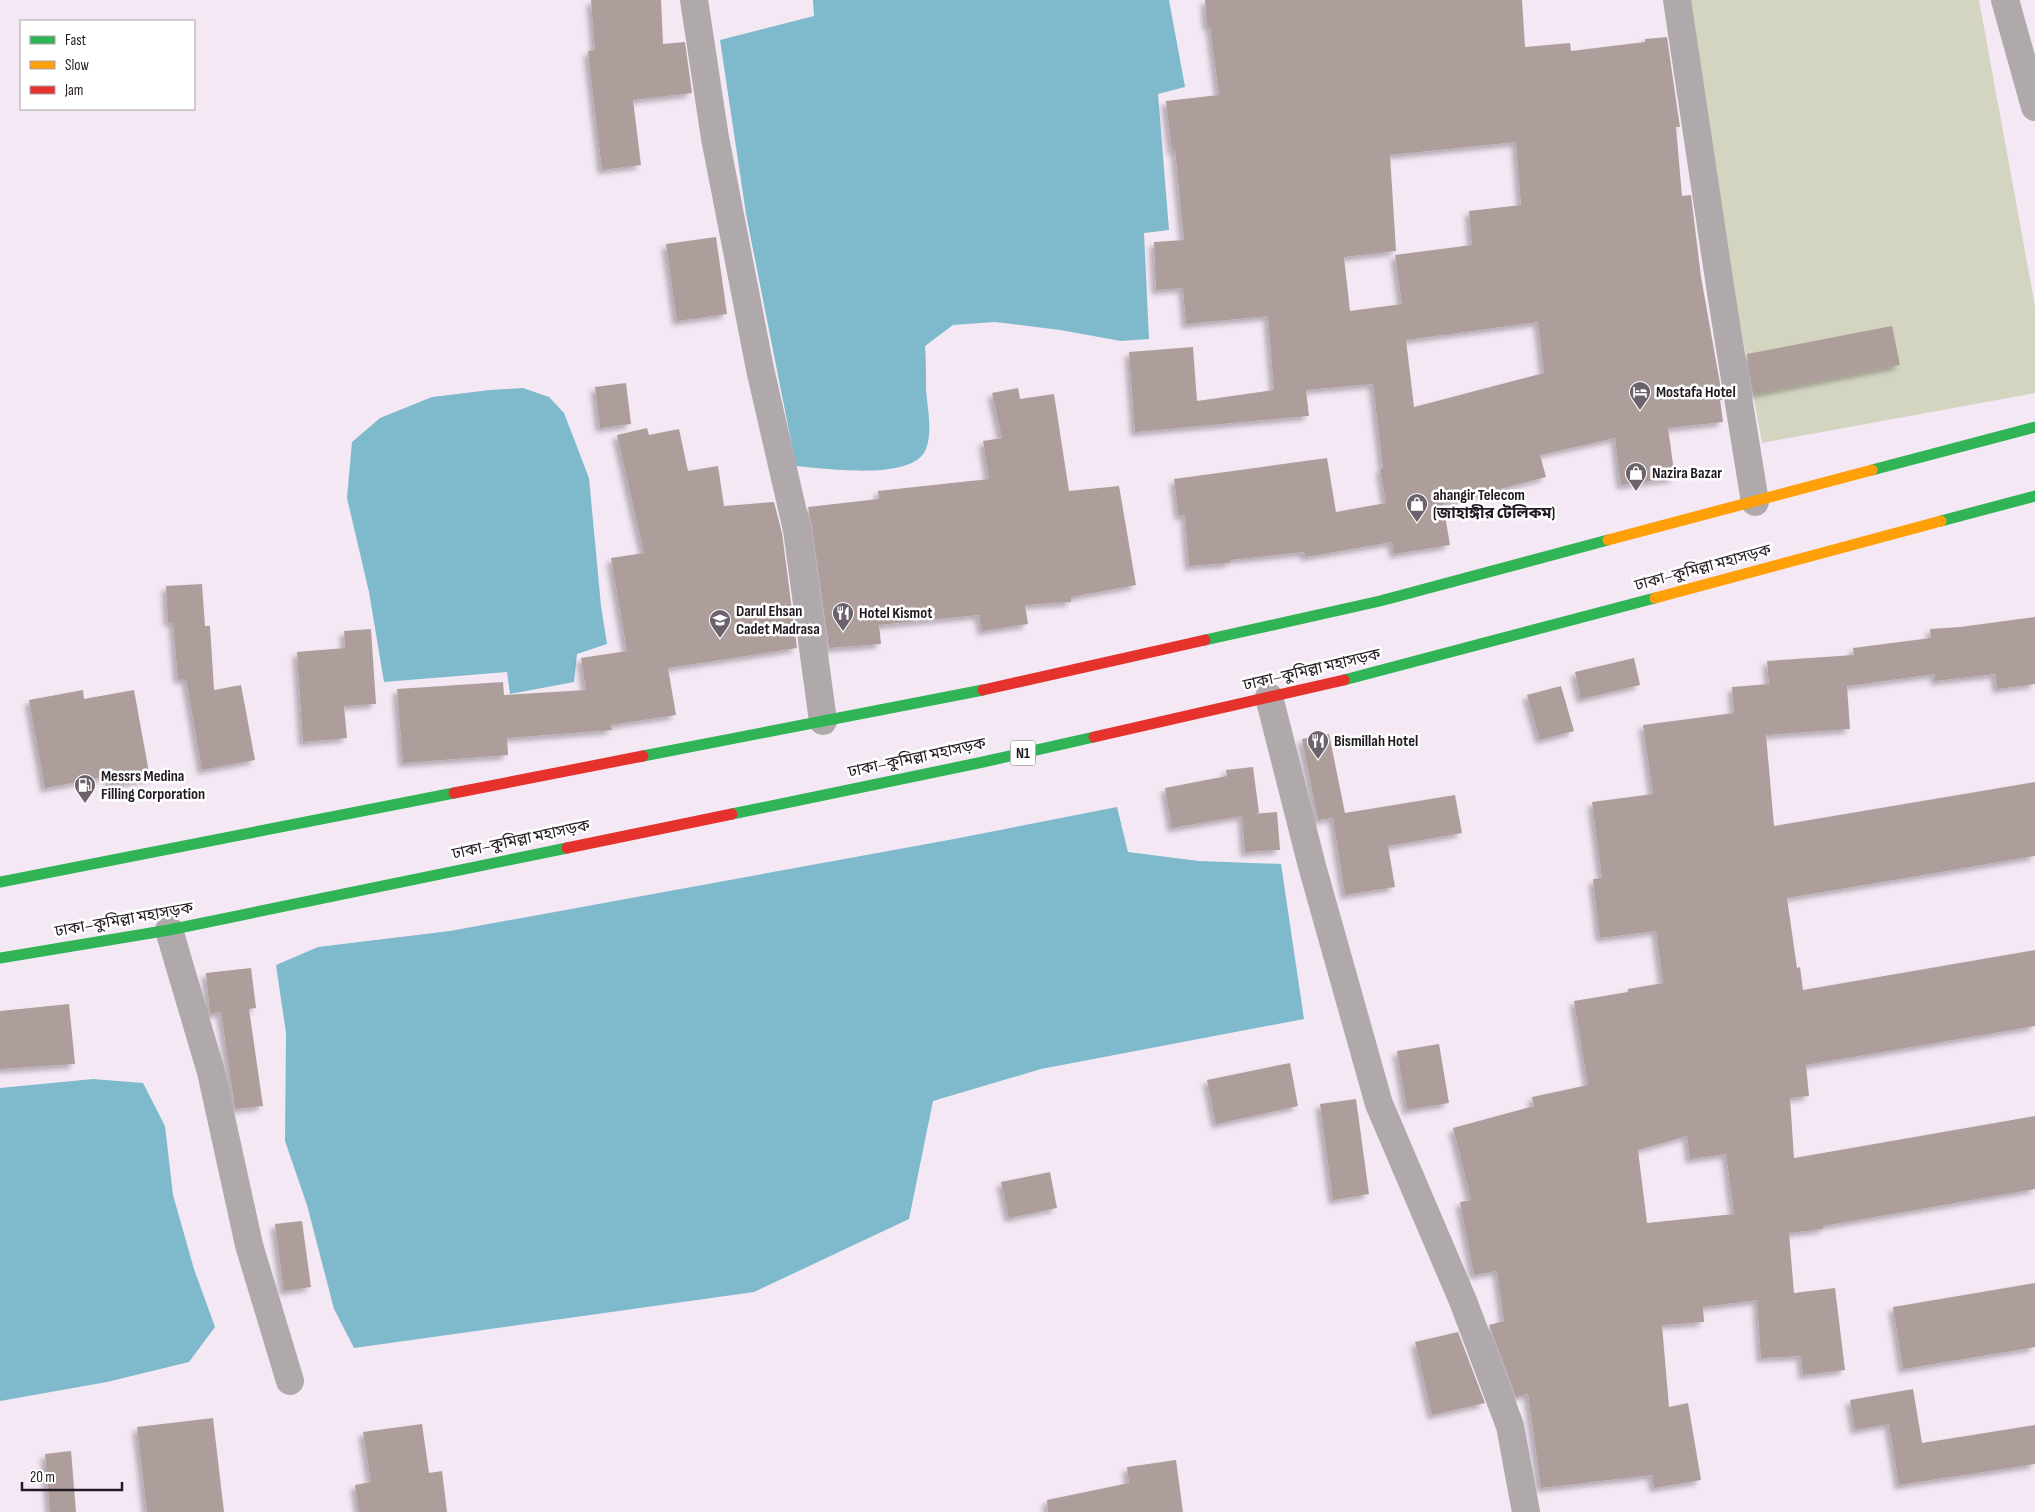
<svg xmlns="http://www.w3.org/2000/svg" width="2035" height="1512" font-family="'Sofia Sans Condensed','Noto Sans Bengali',sans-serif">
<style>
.green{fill:#d4d5c1}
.water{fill:#7ebacc}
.building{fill:#ae9e9b;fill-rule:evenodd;filter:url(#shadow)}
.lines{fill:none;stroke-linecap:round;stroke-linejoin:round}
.street{stroke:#afa9ab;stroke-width:28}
.fast{stroke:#30b455;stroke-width:11}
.slow{stroke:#ff9f0a;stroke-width:11}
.jam{stroke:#e5322d;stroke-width:11}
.labels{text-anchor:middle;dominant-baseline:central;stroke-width:5;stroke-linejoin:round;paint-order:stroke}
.shield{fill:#fff;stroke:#645f64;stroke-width:1}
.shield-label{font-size:15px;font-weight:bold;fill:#221a22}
.poi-label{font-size:16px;font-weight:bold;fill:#221a22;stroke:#fff;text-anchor:start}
.street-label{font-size:16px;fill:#221a22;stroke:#fff}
</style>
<defs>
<filter id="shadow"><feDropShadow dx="-4.5" dy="4.5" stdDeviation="2.5" flood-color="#0004"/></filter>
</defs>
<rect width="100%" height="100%" fill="#f5e8f5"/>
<path class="green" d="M 1681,0 L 1979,0 L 2035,306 L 2035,393 L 1762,443 Z"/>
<g class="water">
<path d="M 813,0 L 1169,0 L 1185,87 L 1158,94 L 1169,230 L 1144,233 L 1149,339 L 1121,341 L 1060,330 L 995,322 L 953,325 L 925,346 C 926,360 926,374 926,388 C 927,407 933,430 926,449 C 913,482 823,468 796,466 L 746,214 L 720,40 L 814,16 Z"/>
<path d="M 523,388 L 549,397 L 564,413 L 589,478 L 601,606 L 607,644 L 577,654 L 574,682 L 510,694 L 507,672 L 384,682 L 369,592 L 347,498 L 352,442 L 380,418 L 432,397 L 490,390 Z"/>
<path d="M 1117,807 L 1128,852 L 1199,861 L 1281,864 L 1304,1019 L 1041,1069 L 933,1101 L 909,1219 L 754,1292 L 354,1348 L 334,1309 L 307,1205 L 285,1141 L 286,1033 L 276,965 L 318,947 L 450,931 L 954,839 Z"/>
<path d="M 93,1079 L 143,1083 L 165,1126 L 173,1195 L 194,1269 L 215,1327 L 189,1362 L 107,1382 L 0,1401 L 0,1088 Z"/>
</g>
<g class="building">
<path d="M 591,0 L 661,0 L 663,44 L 685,42 L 692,93 L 633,100 L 641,165 L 602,170 L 588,51 L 595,50 Z"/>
<path d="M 1205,0 L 1522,0 L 1525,47 L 1570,43 L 1571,51 L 1645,42 L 1645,39 L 1667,37 L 1678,114 L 1680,127 L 1676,127 L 1682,196 L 1691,195 L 1701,277 L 1723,400 L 1720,400 L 1723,422 L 1668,428 L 1675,478 L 1621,485 L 1615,438 L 1540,455 L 1546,477 L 1443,504 L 1450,545 L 1394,554 L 1392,542 L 1305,557 L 1304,552 L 1230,560 L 1230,563 L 1189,566 L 1185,515 L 1179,516 L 1174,479 L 1327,458 L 1336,512 L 1386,503 L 1380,469 L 1383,468 L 1373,384 L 1306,390 L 1309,416 L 1135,432 L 1129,352 L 1193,347 L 1197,401 L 1274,390 L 1268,316 L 1186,324 L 1183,288 L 1156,290 L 1154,242 L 1184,240 L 1175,150 L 1172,150 L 1166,101 L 1219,95 L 1210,26 L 1207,26 ZM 1516,142 L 1521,205 L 1469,211 L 1472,245 L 1395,255 L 1402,304 L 1350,311 L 1344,257 L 1396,251 L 1390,155 ZM 1538,322 L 1544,373 L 1414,407 L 1406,340 Z"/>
<path d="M 716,237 L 727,314 L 677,321 L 666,244 Z"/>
<path d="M 1892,326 L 1900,365 L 1753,394 L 1747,354 Z"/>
<path d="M 626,383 L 631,424 L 600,428 L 595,387 Z"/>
<path d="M 1018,388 L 1020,399 L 1054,394 L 1069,491 L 1119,486 L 1136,585 L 1071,597 L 1071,602 L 1025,605 L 1028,624 L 982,631 L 979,615 L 879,625 L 881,644 L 829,648 L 812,528 L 808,507 L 879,499 L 878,491 L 989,479 L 983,441 L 1002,438 L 992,393 Z"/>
<path d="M 647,428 L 649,435 L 679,429 L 688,471 L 718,466 L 724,506 L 774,502 L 782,533 L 797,648 L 668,668 L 676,715 L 611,725 L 612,730 L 507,738 L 508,755 L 403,763 L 397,689 L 503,682 L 504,695 L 586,690 L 581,658 L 627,651 L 611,558 L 644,553 L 617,435 Z"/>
<path d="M 202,584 L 205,626 L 210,626 L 214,690 L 241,685 L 255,760 L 202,770 L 186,679 L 178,679 L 173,622 L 168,622 L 166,586 Z"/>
<path d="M 2035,617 L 2035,684 L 1997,689 L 1995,674 L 1935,681 L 1935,674 L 1847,686 L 1850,729 L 1766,735 L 1774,826 L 2035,782 L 2035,856 L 1787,898 L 1797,968 L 1800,967 L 1803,990 L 2035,950 L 2035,1026 L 1806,1065 L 1809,1096 L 1790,1098 L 1794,1158 L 2035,1116 L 2035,1189 L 1823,1226 L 1823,1229 L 1789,1233 L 1794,1293 L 1835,1288 L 1845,1370 L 1803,1375 L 1801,1356 L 1761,1358 L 1757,1300 L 1703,1307 L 1704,1322 L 1662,1325 L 1669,1407 L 1688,1403 L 1701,1480 L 1654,1488 L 1652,1475 L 1541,1488 L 1528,1394 L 1516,1397 L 1489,1325 L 1504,1321 L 1497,1271 L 1474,1275 L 1460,1202 L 1471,1200 L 1453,1128 L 1534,1106 L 1532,1097 L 1588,1085 L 1574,1001 L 1628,992 L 1628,989 L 1663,983 L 1656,931 L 1600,938 L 1593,879 L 1602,878 L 1592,802 L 1653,794 L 1643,725 L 1734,713 L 1732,687 L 1769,684 L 1767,661 L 1854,655 L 1853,648 L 1931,638 L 1930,629 L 1960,627 ZM 1687,1136 L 1690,1159 L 1726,1154 L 1734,1214 L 1647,1223 L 1638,1150 Z"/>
<path d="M 371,629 L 376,704 L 344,706 L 347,738 L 303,742 L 297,652 L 345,648 L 344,631 Z"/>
<path d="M 1634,658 L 1640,685 L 1581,699 L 1575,672 Z"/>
<path d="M 1561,686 L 1574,731 L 1540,740 L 1527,695 Z"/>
<path d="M 83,690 L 84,699 L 134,690 L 150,778 L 111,785 L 109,776 L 45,788 L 29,700 Z"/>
<path d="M 1329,734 L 1345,813 L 1455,795 L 1462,833 L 1388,846 L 1395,887 L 1345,895 L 1333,818 L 1318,820 L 1302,739 Z"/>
<path d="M 1253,767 L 1259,813 L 1251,814 L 1277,812 L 1280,850 L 1245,852 L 1242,816 L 1172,828 L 1165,788 L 1227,776 L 1226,770 Z"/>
<path d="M 251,968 L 256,1008 L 249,1009 L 263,1106 L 235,1109 L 221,1012 L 210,1014 L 206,973 Z"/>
<path d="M 69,1004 L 75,1064 L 0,1069 L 0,1011 Z"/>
<path d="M 1439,1044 L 1449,1103 L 1407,1110 L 1397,1051 Z"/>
<path d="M 1290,1063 L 1298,1106 L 1216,1124 L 1207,1080 Z"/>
<path d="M 1356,1099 L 1369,1194 L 1333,1200 L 1320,1104 Z"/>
<path d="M 1050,1172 L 1057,1208 L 1009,1218 L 1001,1182 Z"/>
<path d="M 302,1221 L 311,1287 L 284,1291 L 275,1224 Z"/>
<path d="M 2035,1283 L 2035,1347 L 1903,1369 L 1893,1307 Z"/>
<path d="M 1458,1332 L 1485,1403 L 1432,1415 L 1415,1342 Z"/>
<path d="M 1913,1389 L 1922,1443 L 2035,1425 L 2035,1464 L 1899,1485 L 1889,1424 L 1855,1430 L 1850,1400 Z"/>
<path d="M 213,1418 L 224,1512 L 147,1512 L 137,1427 Z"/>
<path d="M 422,1424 L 429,1473 L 442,1471 L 447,1512 L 359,1512 L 355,1485 L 371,1482 L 363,1432 Z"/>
<path d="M 71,1451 L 76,1512 L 50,1512 L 45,1454 Z"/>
<path d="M 1176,1460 L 1183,1512 L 1048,1512 L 1047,1500 L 1129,1483 L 1127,1467 Z"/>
</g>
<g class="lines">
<g class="street">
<path d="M 694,0 L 715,138 L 760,369 L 797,530 L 823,721"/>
<path d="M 1677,0 L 1722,299 L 1755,502"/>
<path d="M 2005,0 L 2035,107"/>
<path d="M 1269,697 L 1312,866 L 1379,1104 L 1463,1301 L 1510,1426 L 1526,1512"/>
<path d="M 169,930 L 211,1072 L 249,1245 L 290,1381"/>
</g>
<g class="fast">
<path d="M 1872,470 L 2035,427"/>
<path d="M 1941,521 L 2035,496"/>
<path d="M 1205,640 L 1380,601 L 1608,540"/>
<path d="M 1344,680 L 1655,598"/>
<path d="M 643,756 L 983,690"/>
<path d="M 732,814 L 983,762 L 1094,737"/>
<path d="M 0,882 L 454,793"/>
<path d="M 0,958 L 169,930 L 567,848"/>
</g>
<g class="slow">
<path d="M 1608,540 L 1872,470"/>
<path d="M 1655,598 L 1941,521"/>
</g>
<g class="jam">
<path d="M 983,690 L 1205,640"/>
<path d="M 1094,737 L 1344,680"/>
<path d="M 454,793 L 643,756"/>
<path d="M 567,848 L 732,814"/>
</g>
</g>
<defs>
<g id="hotel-pin" transform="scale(1.125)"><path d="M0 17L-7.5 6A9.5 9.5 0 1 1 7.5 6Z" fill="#6c626c" stroke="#fff"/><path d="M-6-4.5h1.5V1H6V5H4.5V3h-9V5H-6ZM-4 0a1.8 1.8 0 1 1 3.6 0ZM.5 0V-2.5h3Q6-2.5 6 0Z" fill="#fff"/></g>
<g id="shop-pin" transform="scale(1.125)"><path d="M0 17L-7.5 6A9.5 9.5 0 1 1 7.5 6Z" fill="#6c626c" stroke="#fff"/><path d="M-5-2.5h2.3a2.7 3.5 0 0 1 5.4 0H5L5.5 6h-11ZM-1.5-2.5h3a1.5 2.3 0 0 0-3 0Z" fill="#fff"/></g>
<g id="restaurant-pin" transform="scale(1.125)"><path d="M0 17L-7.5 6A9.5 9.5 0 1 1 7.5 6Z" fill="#6c626c" stroke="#fff"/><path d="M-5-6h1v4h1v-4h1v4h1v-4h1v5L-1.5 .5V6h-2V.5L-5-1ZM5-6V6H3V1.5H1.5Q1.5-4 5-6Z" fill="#fff"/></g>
<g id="school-pin" transform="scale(1.125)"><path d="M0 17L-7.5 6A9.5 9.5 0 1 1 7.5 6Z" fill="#6c626c" stroke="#fff"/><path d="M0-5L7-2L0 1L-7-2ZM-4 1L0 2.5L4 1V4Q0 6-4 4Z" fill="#fff"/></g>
<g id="fuel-pin" transform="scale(1.125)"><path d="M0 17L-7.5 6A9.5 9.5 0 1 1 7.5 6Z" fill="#6c626c" stroke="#fff"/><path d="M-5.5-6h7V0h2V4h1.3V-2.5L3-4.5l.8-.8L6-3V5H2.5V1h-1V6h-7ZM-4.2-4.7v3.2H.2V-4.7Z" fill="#fff"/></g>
</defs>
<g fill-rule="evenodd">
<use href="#hotel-pin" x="1640" y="392"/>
<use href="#shop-pin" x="1636" y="473"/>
<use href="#shop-pin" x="1417" y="504"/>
<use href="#restaurant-pin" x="843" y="613"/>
<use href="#school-pin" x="720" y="620"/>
<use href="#restaurant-pin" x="1318" y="741"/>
<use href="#fuel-pin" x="85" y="785"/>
</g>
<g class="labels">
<rect class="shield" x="1010.5" y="740.5" width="25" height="25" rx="4"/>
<g class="shield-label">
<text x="1023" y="753">N1</text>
</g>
<g class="poi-label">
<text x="1656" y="392">Mostafa Hotel</text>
<text x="1652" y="473">Nazira Bazar</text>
<text x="1433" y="495">ahangir Telecom<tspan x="1433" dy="18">(জাহাঙ্গীর টেলিকম)</tspan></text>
<text x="736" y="611">Darul Ehsan<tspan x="736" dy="18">Cadet Madrasa</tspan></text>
<text x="859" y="613">Hotel Kismot</text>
<text x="1334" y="741">Bismillah Hotel</text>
<text x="101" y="776">Messrs Medina<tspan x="101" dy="18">Filling Corporation</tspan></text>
</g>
<g class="street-label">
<text transform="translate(1703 568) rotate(-15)">ঢাকা–কুমিল্লা মহাসড়ক</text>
<text transform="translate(1312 670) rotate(-13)">ঢাকা–কুমিল্লা মহাসড়ক</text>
<text transform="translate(917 758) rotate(-12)">ঢাকা–কুমিল্লা মহাসড়ক</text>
<text transform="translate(521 840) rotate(-12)">ঢাকা–কুমিল্লা মহাসড়ক</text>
<text transform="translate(124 920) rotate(-10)">ঢাকা–কুমিল্লা মহাসড়ক</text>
</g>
</g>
<rect x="20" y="20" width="175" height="90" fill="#ffffff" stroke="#a7a3a7"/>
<rect x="30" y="36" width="25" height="8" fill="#30b455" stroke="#a7a3a7"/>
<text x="65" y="45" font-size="15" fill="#221a22">Fast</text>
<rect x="30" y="61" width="25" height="8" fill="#ff9f0a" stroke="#a7a3a7"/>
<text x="65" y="70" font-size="15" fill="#221a22">Slow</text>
<rect x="30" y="86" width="25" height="8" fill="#e5322d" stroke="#a7a3a7"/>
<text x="65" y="95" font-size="15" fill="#221a22">Jam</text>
<path d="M22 1482v8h100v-8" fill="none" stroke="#221a22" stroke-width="2.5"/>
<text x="30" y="1482" font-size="15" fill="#221a22" stroke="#ffffff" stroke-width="4" paint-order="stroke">20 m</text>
</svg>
